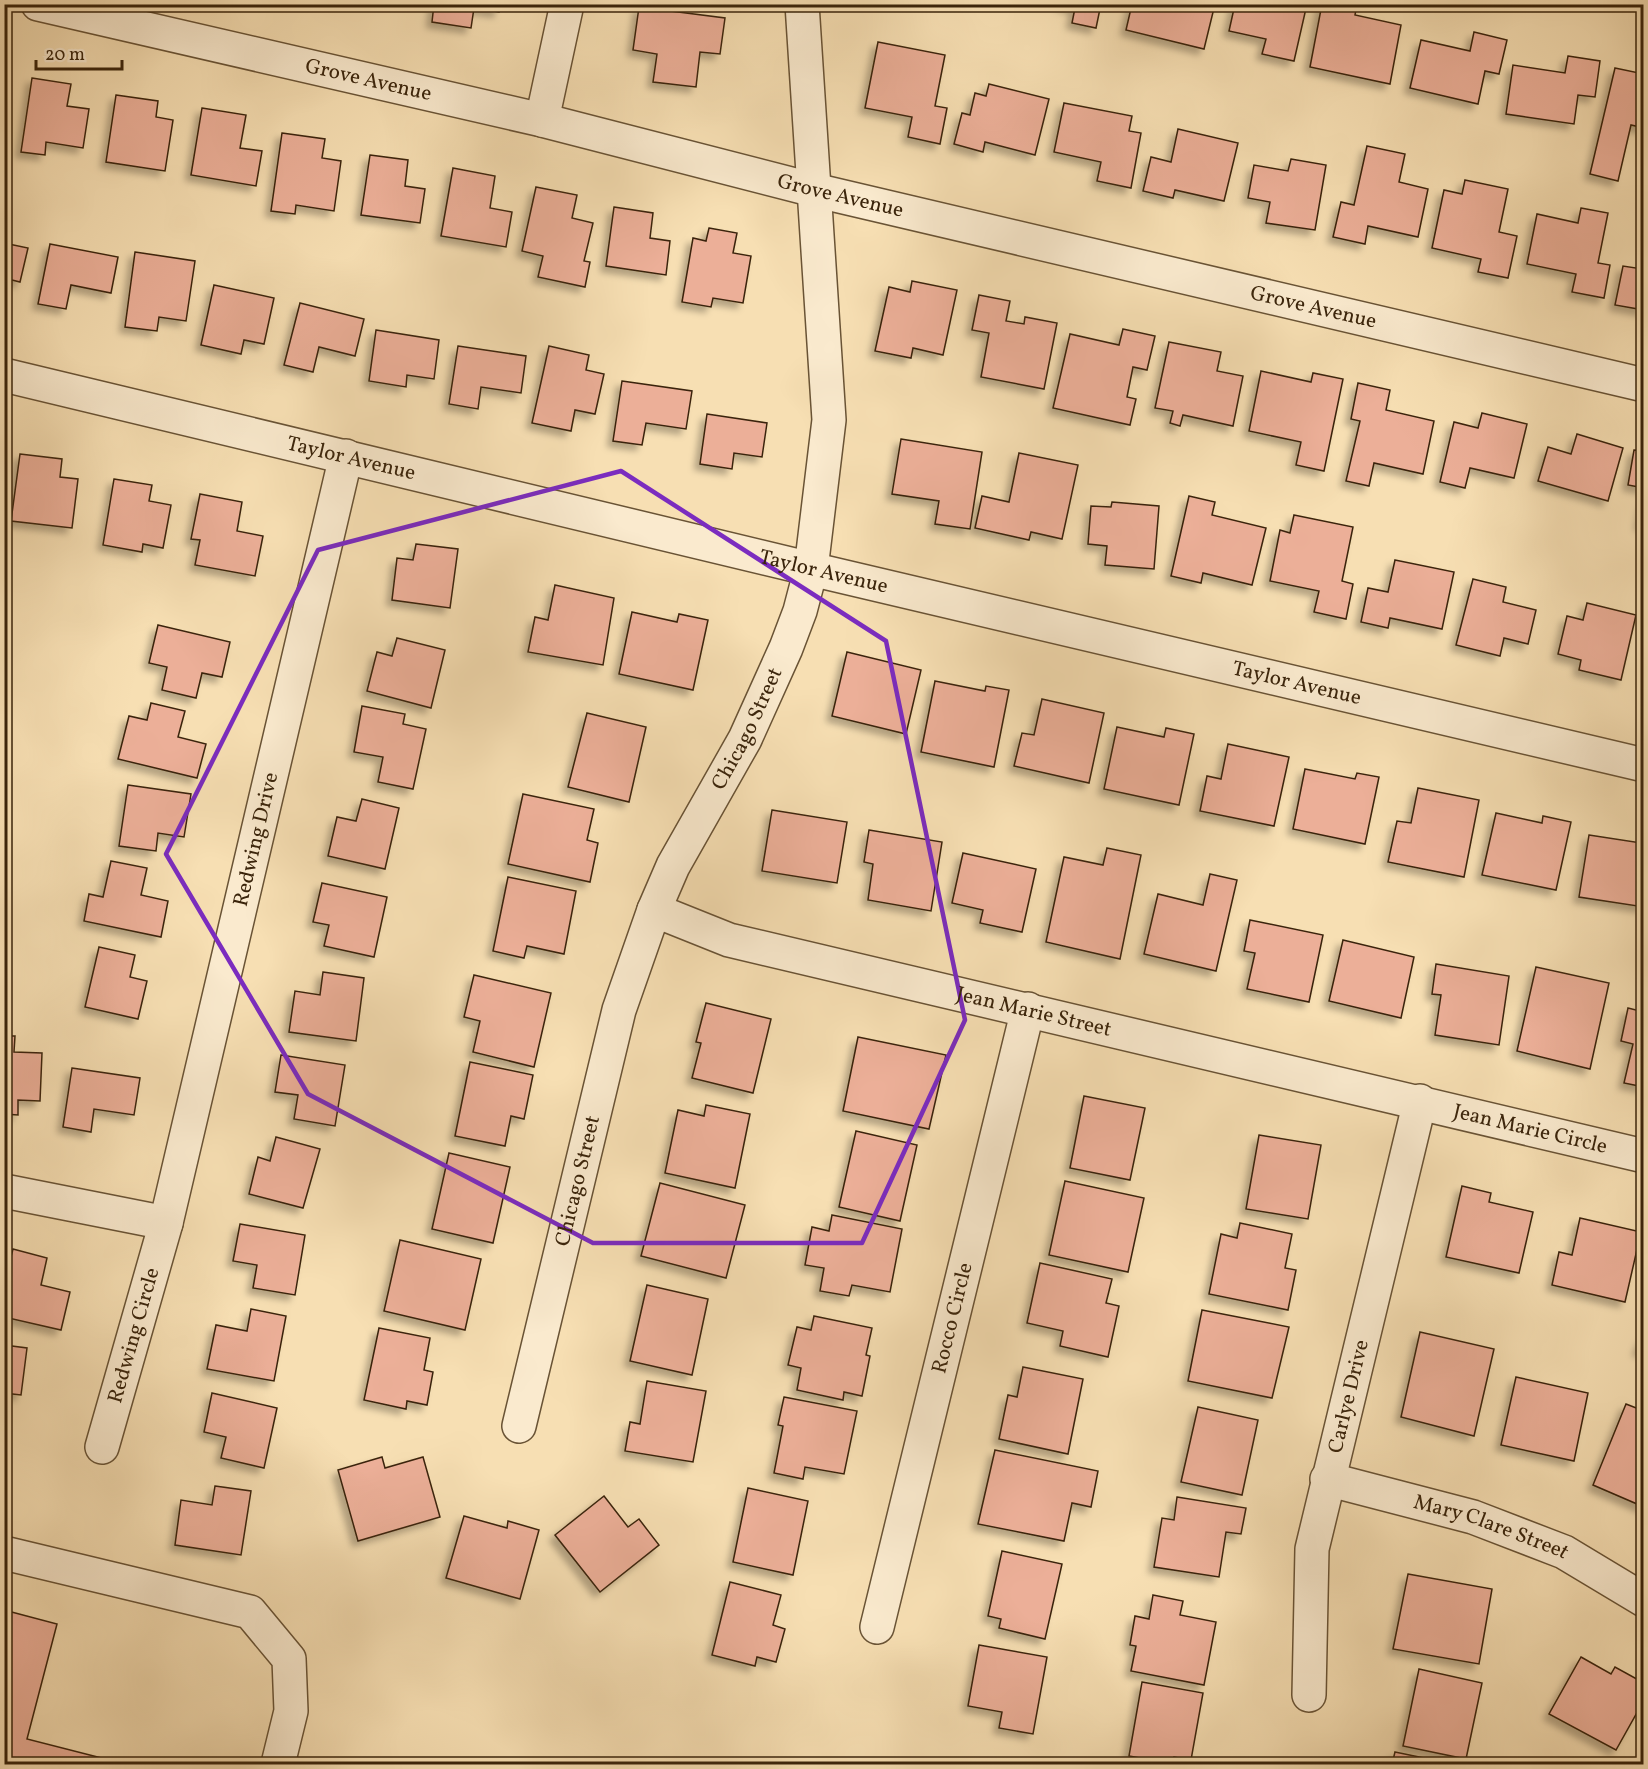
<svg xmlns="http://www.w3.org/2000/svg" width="1648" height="1769" font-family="Vollkorn,serif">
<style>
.building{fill:#ecaf98;stroke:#3a240b;stroke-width:1.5;filter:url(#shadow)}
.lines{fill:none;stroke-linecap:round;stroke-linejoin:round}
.minor-casing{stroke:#695335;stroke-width:36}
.minor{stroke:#faeace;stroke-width:33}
.marked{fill:none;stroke:#7b2cbf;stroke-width:4.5;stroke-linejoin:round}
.labels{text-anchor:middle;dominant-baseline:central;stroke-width:6;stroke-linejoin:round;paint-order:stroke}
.street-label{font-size:21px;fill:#3a240b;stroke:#faeace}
</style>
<defs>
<filter id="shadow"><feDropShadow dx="-5.5" dy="5.5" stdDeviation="3" flood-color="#0004"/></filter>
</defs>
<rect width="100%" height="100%" fill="#f7dfb3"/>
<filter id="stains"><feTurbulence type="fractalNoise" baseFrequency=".00333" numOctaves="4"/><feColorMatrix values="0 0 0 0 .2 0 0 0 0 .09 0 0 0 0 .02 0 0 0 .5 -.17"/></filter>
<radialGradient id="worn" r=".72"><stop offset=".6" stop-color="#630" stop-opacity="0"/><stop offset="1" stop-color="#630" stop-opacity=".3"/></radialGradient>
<g class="building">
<path d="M 434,4 L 500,4 L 499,12 L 474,8 L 471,28 L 432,22 Z"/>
<path d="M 1060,4 L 1101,4 L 1096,28 L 1072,23 L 1075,8 Z"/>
<path d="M 1132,4 L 1215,4 L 1204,49 L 1126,30 Z"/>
<path d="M 1235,4 L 1307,4 L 1294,61 L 1262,54 L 1266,39 L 1229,31 Z"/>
<path d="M 1322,4 L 1357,4 L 1355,15 L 1401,25 L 1390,84 L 1310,67 Z"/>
<path d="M 639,7 L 725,18 L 720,54 L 700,52 L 696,87 L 653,82 L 657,54 L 633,50 Z"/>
<path d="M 1474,32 L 1507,40 L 1499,74 L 1485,71 L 1478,104 L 1410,88 L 1421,40 L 1470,51 Z"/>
<path d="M 878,42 L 945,55 L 935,106 L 947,108 L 940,144 L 908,137 L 912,117 L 865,108 Z"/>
<path d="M 1568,56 L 1600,61 L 1595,97 L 1578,95 L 1574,124 L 1506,114 L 1513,65 L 1565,73 Z"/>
<path d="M 1615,68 L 1644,74 L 1644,128 L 1631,125 L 1618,181 L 1590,174 Z"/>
<path d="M 32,78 L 71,84 L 67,106 L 89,109 L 83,148 L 46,142 L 45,155 L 21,152 Z"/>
<path d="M 989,84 L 1049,99 L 1035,155 L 985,142 L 983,152 L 954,144 L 962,113 L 970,115 L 975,93 L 986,96 Z"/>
<path d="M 4,91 L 10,92 L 4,119 Z"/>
<path d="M 116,95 L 158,101 L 156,117 L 173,120 L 165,171 L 106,162 Z"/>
<path d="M 1064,103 L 1132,116 L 1129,131 L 1141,133 L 1131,188 L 1097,181 L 1101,162 L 1054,152 Z"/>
<path d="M 202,108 L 246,115 L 240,148 L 262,151 L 256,186 L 191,175 Z"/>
<path d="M 1178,129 L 1238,143 L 1224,201 L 1175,190 L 1173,198 L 1143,191 L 1151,157 L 1171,162 Z"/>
<path d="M 282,133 L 325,139 L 322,158 L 341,161 L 334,211 L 296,205 L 295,214 L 271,211 Z"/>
<path d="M 1367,146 L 1405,154 L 1399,182 L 1428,189 L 1418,237 L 1368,226 L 1365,244 L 1333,237 L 1341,202 L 1354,205 Z"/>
<path d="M 370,155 L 408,160 L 405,186 L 425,189 L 420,223 L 361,215 Z"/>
<path d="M 1291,159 L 1326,165 L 1315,230 L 1266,223 L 1270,202 L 1248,198 L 1254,165 L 1288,171 Z"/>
<path d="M 453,168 L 495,176 L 490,208 L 512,212 L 506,247 L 441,236 Z"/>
<path d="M 1465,180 L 1508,189 L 1499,232 L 1517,236 L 1508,278 L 1478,272 L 1481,259 L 1432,248 L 1444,190 L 1462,194 Z"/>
<path d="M 536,187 L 577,195 L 572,218 L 593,223 L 584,261 L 590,262 L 585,287 L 538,277 L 543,256 L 522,251 Z"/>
<path d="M 614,207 L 653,213 L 650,238 L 670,241 L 666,275 L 606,266 Z"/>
<path d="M 1581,208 L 1608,213 L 1598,263 L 1610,265 L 1604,298 L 1572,292 L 1576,274 L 1527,264 L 1537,214 L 1578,223 Z"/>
<path d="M 709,228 L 737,233 L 733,253 L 751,256 L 743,303 L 713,298 L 711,307 L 682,302 L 693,238 L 706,241 Z"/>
<path d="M 4,243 L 28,248 L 20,282 L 4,278 Z"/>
<path d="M 50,244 L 118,257 L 111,293 L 71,285 L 66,309 L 38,304 Z"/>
<path d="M 135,252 L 195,261 L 186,321 L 159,317 L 157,331 L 125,327 Z"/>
<path d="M 1644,261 L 1644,310 L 1615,305 L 1623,266 L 1642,269 Z"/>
<path d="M 912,281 L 957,290 L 943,355 L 913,348 L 911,358 L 875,351 L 889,287 L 910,292 Z"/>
<path d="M 214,285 L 274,298 L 264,344 L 244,340 L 241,354 L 201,345 Z"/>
<path d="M 979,295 L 1010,301 L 1006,321 L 1024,324 L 1025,317 L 1057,323 L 1044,389 L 981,377 L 989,333 L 972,330 Z"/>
<path d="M 300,303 L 364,319 L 355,356 L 319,347 L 313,372 L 284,365 Z"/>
<path d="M 1123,329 L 1155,336 L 1147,370 L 1133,367 L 1127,397 L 1136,399 L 1130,425 L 1053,408 L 1070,334 L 1119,345 Z"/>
<path d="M 376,330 L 439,340 L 434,379 L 407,375 L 406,387 L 369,381 Z"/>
<path d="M 1169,342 L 1221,352 L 1217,371 L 1243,376 L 1233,426 L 1183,415 L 1180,426 L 1170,423 L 1173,411 L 1155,408 Z"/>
<path d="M 458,346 L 526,356 L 521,393 L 481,387 L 478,409 L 449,404 Z"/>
<path d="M 549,346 L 589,355 L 586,370 L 604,374 L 595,414 L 575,410 L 571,431 L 532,423 Z"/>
<path d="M 1261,371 L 1311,382 L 1313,373 L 1343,379 L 1324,471 L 1296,465 L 1301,442 L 1249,431 Z"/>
<path d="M 622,381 L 692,391 L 686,429 L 646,423 L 642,445 L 613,441 Z"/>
<path d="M 1358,383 L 1390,390 L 1386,410 L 1434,421 L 1423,474 L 1374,463 L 1369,486 L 1346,481 L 1360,421 L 1351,419 Z"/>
<path d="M 1482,413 L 1527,424 L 1514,478 L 1470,468 L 1465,488 L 1440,482 L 1454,422 L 1478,428 Z"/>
<path d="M 707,414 L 767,423 L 762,457 L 734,453 L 732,469 L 700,464 Z"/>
<path d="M 1577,434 L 1623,448 L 1608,501 L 1538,481 L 1548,447 L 1571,454 Z"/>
<path d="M 901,439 L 982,452 L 970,529 L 935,524 L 939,501 L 892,494 Z"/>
<path d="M 1634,450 L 1644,451 L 1644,488 L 1628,485 Z"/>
<path d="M 1019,453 L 1078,465 L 1062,539 L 1031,532 L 1029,540 L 975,528 L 982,496 L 1009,502 Z"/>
<path d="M 20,454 L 62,459 L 60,477 L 78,479 L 72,528 L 11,521 Z"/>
<path d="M 114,479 L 152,485 L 149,501 L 171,505 L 163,548 L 143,544 L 142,552 L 103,545 Z"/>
<path d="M 200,494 L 242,502 L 237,531 L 263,536 L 255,576 L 195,565 L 200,540 L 191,539 Z"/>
<path d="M 1189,496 L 1215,502 L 1212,515 L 1266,528 L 1252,585 L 1203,573 L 1201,583 L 1171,576 Z"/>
<path d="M 1644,501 L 1644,525 L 1640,525 Z"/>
<path d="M 1112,502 L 1159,506 L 1154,569 L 1105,565 L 1107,546 L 1088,544 L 1091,506 L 1111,507 Z"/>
<path d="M 1294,515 L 1353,527 L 1342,581 L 1353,584 L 1346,619 L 1314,612 L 1319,591 L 1270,581 L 1280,530 L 1290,533 Z"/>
<path d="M 416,544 L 458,549 L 450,608 L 392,600 L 397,558 L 413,560 Z"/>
<path d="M 1395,560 L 1454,572 L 1442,629 L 1390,618 L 1388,628 L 1361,622 L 1368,588 L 1388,592 Z"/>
<path d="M 1473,579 L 1506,587 L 1503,602 L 1536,610 L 1528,644 L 1504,638 L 1500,656 L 1456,645 Z"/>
<path d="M 555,585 L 614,598 L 603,665 L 528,652 L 535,617 L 548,620 Z"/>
<path d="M 1587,603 L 1636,615 L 1621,680 L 1579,670 L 1581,660 L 1558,654 L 1567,616 L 1583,620 Z"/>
<path d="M 632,612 L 677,622 L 679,614 L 708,620 L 693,690 L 619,674 Z"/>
<path d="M 158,625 L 230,642 L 222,677 L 202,673 L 196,698 L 162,690 L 167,667 L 149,663 Z"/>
<path d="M 397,638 L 445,650 L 431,708 L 367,691 L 377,652 L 392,656 Z"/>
<path d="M 847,652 L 921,670 L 906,734 L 832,716 Z"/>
<path d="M 935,681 L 985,691 L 986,686 L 1009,690 L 994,767 L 921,752 Z"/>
<path d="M 1042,699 L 1104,713 L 1089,783 L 1014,766 L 1022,733 L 1034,735 Z"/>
<path d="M 151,703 L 185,711 L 178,737 L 206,744 L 197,778 L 118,759 L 129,716 L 147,720 Z"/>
<path d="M 362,706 L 405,714 L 403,724 L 426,729 L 413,789 L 378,782 L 383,757 L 354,752 Z"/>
<path d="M 587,713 L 646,727 L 629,802 L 568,787 Z"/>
<path d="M 1117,727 L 1164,737 L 1166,728 L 1194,734 L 1179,805 L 1104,789 Z"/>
<path d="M 1228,744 L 1289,757 L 1274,826 L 1200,811 L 1207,776 L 1221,779 Z"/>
<path d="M 1305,769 L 1355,779 L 1357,773 L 1379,777 L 1365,844 L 1293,829 Z"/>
<path d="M 128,785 L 191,794 L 184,837 L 158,833 L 156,851 L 119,846 Z"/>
<path d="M 1418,788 L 1479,800 L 1464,877 L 1388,862 L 1397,821 L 1411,823 Z"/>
<path d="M 523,794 L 594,809 L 587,840 L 598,843 L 590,882 L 508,864 Z"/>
<path d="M 362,799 L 399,808 L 385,869 L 328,856 L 337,817 L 356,821 Z"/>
<path d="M 772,810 L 847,822 L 837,883 L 762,871 Z"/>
<path d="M 1496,813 L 1542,823 L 1543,816 L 1571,822 L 1556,890 L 1482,875 Z"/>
<path d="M 869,830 L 942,842 L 931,911 L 868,900 L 873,864 L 864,862 Z"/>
<path d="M 1589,835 L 1641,843 L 1644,839 L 1644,907 L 1579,897 Z"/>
<path d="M 1107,848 L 1141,855 L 1120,959 L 1046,942 L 1064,857 L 1103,865 Z"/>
<path d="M 963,853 L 1036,869 L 1022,932 L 980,923 L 983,910 L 952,903 Z"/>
<path d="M 111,861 L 147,868 L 141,895 L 168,901 L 161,937 L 84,921 L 89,894 L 103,897 Z"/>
<path d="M 1210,874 L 1237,880 L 1216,971 L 1144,954 L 1158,894 L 1203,905 Z"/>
<path d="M 508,877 L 576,891 L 564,954 L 527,946 L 524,958 L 493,951 Z"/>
<path d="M 322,883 L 387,897 L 374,957 L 324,946 L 329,925 L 313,922 Z"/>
<path d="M 1250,920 L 1323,935 L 1309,1002 L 1247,989 L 1255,953 L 1244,951 Z"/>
<path d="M 1343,940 L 1414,957 L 1401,1018 L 1329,1001 Z"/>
<path d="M 99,947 L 135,955 L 130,977 L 147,981 L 138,1019 L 85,1007 Z"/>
<path d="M 1436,964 L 1509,976 L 1499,1045 L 1435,1035 L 1441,995 L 1432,994 Z"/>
<path d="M 1536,967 L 1609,983 L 1590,1069 L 1517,1051 Z"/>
<path d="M 323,972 L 364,978 L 356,1041 L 289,1032 L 295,991 L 320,995 Z"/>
<path d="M 474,975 L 551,993 L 534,1067 L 473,1052 L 480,1021 L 464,1017 Z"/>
<path d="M 706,1003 L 771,1019 L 753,1093 L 692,1078 L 701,1043 L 696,1042 Z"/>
<path d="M 1628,1008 L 1644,1012 L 1644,1087 L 1624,1083 L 1633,1044 L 1621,1041 Z"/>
<path d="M 4,1036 L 15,1036 L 14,1052 L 42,1053 L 40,1101 L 18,1100 L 18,1115 L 4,1114 Z"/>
<path d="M 858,1037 L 946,1055 L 929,1129 L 843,1111 Z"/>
<path d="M 281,1055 L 345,1065 L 335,1126 L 294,1119 L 298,1095 L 275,1092 Z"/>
<path d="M 470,1062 L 533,1075 L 524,1119 L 511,1116 L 505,1146 L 455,1136 Z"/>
<path d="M 72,1068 L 140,1078 L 134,1115 L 94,1109 L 91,1132 L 63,1127 Z"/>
<path d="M 1084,1096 L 1145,1108 L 1130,1180 L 1070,1168 Z"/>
<path d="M 706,1105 L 750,1114 L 735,1188 L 665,1173 L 678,1110 L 704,1116 Z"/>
<path d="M 856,1131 L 917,1145 L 900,1221 L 839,1207 Z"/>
<path d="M 1259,1135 L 1321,1145 L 1308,1219 L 1246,1209 Z"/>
<path d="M 276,1137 L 320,1149 L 303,1208 L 249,1194 L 258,1157 L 270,1161 Z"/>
<path d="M 449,1153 L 510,1167 L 493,1243 L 432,1229 Z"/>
<path d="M 1065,1181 L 1144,1198 L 1128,1272 L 1049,1255 Z"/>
<path d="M 660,1183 L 745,1205 L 726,1278 L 641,1256 Z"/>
<path d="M 1462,1186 L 1491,1193 L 1489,1202 L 1533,1212 L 1519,1273 L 1446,1257 Z"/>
<path d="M 832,1215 L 902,1229 L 890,1292 L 852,1285 L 849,1296 L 820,1291 L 824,1268 L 805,1265 L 812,1227 L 829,1231 Z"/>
<path d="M 1580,1218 L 1641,1232 L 1625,1302 L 1552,1285 L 1559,1252 L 1572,1255 Z"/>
<path d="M 1240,1223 L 1292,1234 L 1285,1268 L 1296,1270 L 1288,1310 L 1209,1294 L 1221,1234 L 1237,1238 Z"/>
<path d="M 240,1224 L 305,1235 L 295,1295 L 253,1288 L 257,1265 L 233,1261 Z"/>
<path d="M 400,1240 L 481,1259 L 465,1330 L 384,1311 Z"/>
<path d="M 13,1249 L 47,1258 L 41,1285 L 70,1292 L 61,1330 L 4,1317 L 4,1284 Z"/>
<path d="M 1040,1263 L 1112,1279 L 1106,1303 L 1119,1306 L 1108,1357 L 1060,1346 L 1063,1331 L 1027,1323 Z"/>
<path d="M 647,1285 L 708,1299 L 692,1375 L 630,1361 Z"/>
<path d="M 251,1309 L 286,1316 L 274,1381 L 207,1369 L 216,1325 L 247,1331 Z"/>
<path d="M 1202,1310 L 1289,1327 L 1272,1398 L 1188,1381 Z"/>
<path d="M 814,1316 L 872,1328 L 866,1355 L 870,1356 L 862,1396 L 844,1392 L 843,1400 L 797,1390 L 801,1368 L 788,1365 L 797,1327 L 811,1330 Z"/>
<path d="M 379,1328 L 430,1338 L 424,1370 L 433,1372 L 427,1405 L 407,1401 L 406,1409 L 364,1400 Z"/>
<path d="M 1420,1332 L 1494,1349 L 1474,1436 L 1401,1417 Z"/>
<path d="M 1644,1336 L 1644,1352 L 1638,1350 Z"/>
<path d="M 4,1345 L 27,1348 L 21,1395 L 4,1393 Z"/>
<path d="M 1023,1367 L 1083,1379 L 1068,1454 L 999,1439 L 1008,1395 L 1017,1397 Z"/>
<path d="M 1516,1377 L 1588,1393 L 1574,1461 L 1501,1445 Z"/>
<path d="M 647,1381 L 706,1391 L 693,1462 L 625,1451 L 630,1422 L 640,1424 Z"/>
<path d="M 212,1393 L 277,1408 L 264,1468 L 221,1458 L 226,1437 L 204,1432 Z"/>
<path d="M 784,1397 L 857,1411 L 844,1474 L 805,1467 L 803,1479 L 774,1473 L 783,1426 L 778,1425 Z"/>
<path d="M 1626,1404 L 1644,1411 L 1644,1507 L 1593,1485 Z"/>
<path d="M 1198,1407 L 1258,1420 L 1242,1495 L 1181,1482 Z"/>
<path d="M 995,1450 L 1098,1471 L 1091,1507 L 1072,1503 L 1064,1541 L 978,1524 Z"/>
<path d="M 382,1457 L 385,1468 L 423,1457 L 440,1517 L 358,1541 L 338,1470 Z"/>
<path d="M 215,1486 L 251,1491 L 241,1555 L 175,1545 L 181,1500 L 212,1505 Z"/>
<path d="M 748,1488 L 808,1501 L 793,1575 L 733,1562 Z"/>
<path d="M 604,1496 L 628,1527 L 639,1519 L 659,1545 L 600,1592 L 555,1535 Z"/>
<path d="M 1177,1497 L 1246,1508 L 1241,1534 L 1226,1532 L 1219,1577 L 1154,1567 L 1162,1518 L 1174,1520 Z"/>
<path d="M 464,1516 L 507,1528 L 508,1521 L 539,1530 L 520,1599 L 446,1578 Z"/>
<path d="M 1002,1551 L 1062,1564 L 1045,1639 L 999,1628 L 1001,1619 L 988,1616 Z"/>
<path d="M 1408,1574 L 1492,1589 L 1479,1664 L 1393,1649 Z"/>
<path d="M 730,1582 L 781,1595 L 773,1625 L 785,1629 L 776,1662 L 757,1657 L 755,1666 L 712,1655 Z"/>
<path d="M 1153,1595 L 1183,1601 L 1180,1615 L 1216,1622 L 1204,1685 L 1131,1671 L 1136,1646 L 1130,1645 L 1135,1616 L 1149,1619 Z"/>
<path d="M 4,1610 L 57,1624 L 27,1739 L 125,1764 L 4,1764 Z"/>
<path d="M 979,1645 L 1047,1657 L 1033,1734 L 999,1728 L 1002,1712 L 968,1706 Z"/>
<path d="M 1581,1657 L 1611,1674 L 1615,1667 L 1644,1683 L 1644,1700 L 1616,1750 L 1549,1714 Z"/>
<path d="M 1419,1669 L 1482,1683 L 1466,1759 L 1403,1746 Z"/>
<path d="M 1142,1682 L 1203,1693 L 1191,1760 L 1174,1757 L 1173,1764 L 1129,1756 Z"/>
<path d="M 1395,1752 L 1453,1764 L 1392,1764 Z"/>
</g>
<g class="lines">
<g class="minor-casing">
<g id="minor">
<path id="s1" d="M 38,4 L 542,120 L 814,190 L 1644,385"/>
<path d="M 542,120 L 567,4"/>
<path id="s2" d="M 4,375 L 811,569 L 1644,765"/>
<path id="s3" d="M 654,910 L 729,940 L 1644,1156"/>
<path d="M 4,1191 L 166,1223"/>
<path id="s4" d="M 519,1426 L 619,1010 L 654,910 L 673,866 L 745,739 L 786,648 L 800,611 L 811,569 L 829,420 L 802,4"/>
<path id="s5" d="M 102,1447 L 166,1223 L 346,456"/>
<path id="s6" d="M 1327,1479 L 1473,1517 L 1564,1552 L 1644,1600"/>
<path d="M 4,1553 L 250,1612 L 289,1659 L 291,1711 L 278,1764"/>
<path id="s7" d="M 877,1627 L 1028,1009"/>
<path id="s8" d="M 1309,1695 L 1312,1549 L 1420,1101"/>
</g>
</g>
<use href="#minor" class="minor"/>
</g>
<path class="marked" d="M 621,471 L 886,641 L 965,1020 L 862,1243 L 593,1243 L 308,1094 L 166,854 L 318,550 Z"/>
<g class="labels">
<g class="street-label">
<text stroke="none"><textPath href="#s1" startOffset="339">Grove Avenue</textPath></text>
<text stroke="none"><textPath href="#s1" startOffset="825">Grove Avenue</textPath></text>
<text stroke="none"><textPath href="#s1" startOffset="1311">Grove Avenue</textPath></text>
<text stroke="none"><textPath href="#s2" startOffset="357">Taylor Avenue</textPath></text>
<text stroke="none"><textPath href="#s2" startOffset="843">Taylor Avenue</textPath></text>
<text stroke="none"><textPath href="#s2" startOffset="1329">Taylor Avenue</textPath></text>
<text stroke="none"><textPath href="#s4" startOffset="738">Chicago Street</textPath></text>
<text stroke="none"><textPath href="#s5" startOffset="627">Redwing Drive</textPath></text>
<text stroke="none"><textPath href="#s3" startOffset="394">Jean Marie Street</textPath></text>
<text stroke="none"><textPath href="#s3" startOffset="904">Jean Marie Circle</textPath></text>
<text stroke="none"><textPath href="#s4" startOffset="252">Chicago Street</textPath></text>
<text stroke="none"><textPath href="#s7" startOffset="318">Rocco Circle</textPath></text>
<text stroke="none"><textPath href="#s5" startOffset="116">Redwing Circle</textPath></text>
<text stroke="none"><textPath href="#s8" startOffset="303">Carlye Drive</textPath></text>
<text stroke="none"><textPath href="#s6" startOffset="171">Mary Clare Street</textPath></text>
</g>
</g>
<rect width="1648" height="1769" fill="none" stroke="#f7dfb3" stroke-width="24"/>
<rect x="6" y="6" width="1636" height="1757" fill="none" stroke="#3a240b" stroke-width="3"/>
<rect x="12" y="12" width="1624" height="1745" fill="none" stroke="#3a240b" stroke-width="1.5"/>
<path d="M36 60v9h86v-9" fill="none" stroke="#3a240b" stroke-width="3"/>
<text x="45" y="60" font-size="18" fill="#3a240b" stroke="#faeace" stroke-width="4.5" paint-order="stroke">20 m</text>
<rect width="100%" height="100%" filter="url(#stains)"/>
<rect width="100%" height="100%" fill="url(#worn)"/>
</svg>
